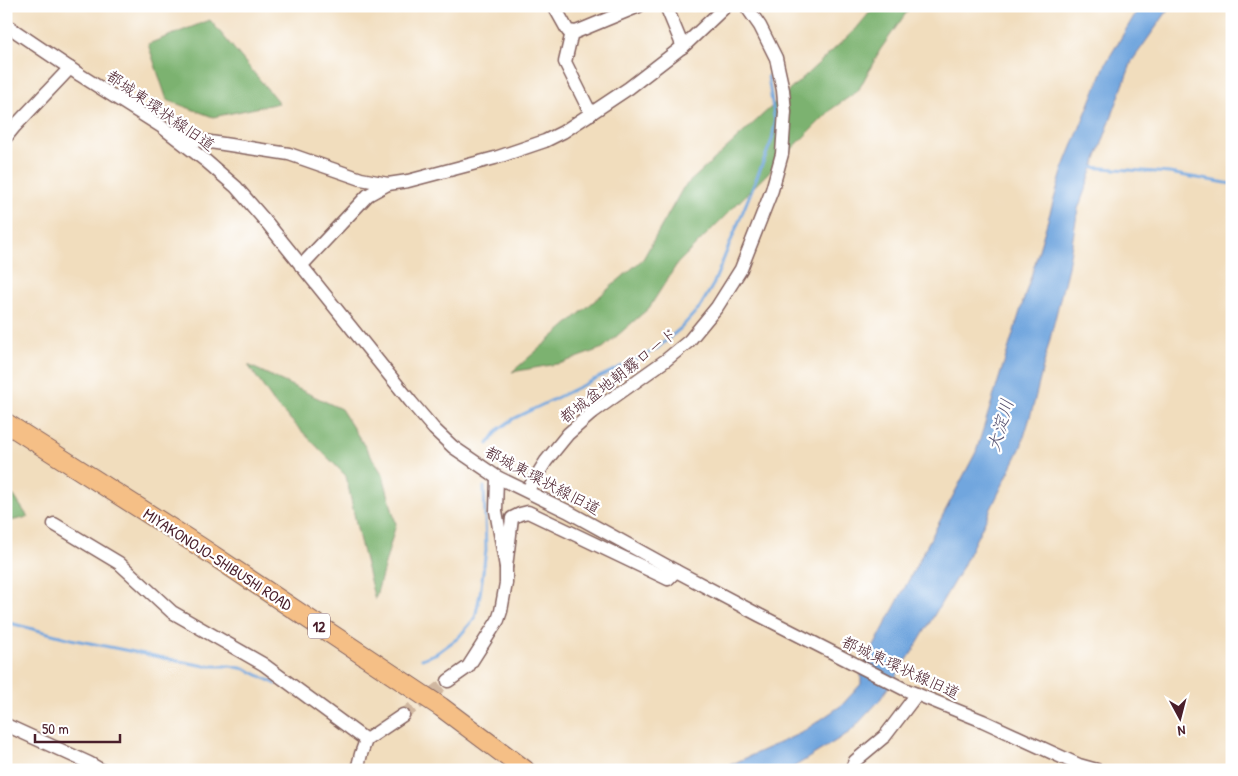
<svg xmlns="http://www.w3.org/2000/svg" width="1238" height="776" font-family="'Patrick Hand','Klee One',sans-serif">
<style>
.forest{fill:#7bb270;stroke:#62684e}
.water{fill:#71a6de;stroke:#5e6284}
.lines{fill:none;stroke-linecap:round;stroke-linejoin:round}
.stream{stroke:#71a6de;stroke-width:3}
.minor-tunnel{stroke:#d0b7a0;stroke-width:12;stroke-dasharray:12 6;stroke-linecap:butt}
.minor-casing{stroke:#84625e;stroke-width:15}
.highway-casing{stroke:#84625e;stroke-width:21}
.minor{stroke:#fff;stroke-width:12}
.highway{stroke:#f5bf86;stroke-width:19}
.labels{text-anchor:middle;dominant-baseline:central;stroke-width:4.5;stroke-linejoin:round;paint-order:stroke}
.shield{fill:#fff;stroke:#80626b;stroke-width:1}
.shield-label{font-size:15px;font-weight:bold;fill:#4a1f2b}
.street-label{font-size:16px;fill:#4a1f2b;stroke:#fff}
.water-label{font-size:18px;font-style:italic;fill:#5a5573;stroke:#fff}
</style>
<rect width="100%" height="100%" fill="#fff"/>
<filter id="ink" filterUnits="userSpaceOnUse"><feTurbulence type="fractalNoise" baseFrequency=".02" numOctaves="2"/><feDisplacementMap in="SourceGraphic" scale="10" xChannelSelector="R" yChannelSelector="G"/><feConvolveMatrix kernelMatrix="1 2 1 2 8 2 1 2 1" color-interpolation-filters="sRGB"/></filter>
<filter id="wash" filterUnits="userSpaceOnUse"><feTurbulence type="fractalNoise" baseFrequency=".0096" numOctaves="4" result="noise"/><feDisplacementMap in="SourceGraphic" scale="20" xChannelSelector="R" yChannelSelector="G"/><feGaussianBlur stdDeviation="1.12" result="paint"/><feColorMatrix in="noise" values="0 0 0 0 0 0 0 0 0 0 0 0 0 0 0 0 0 1.4 0 .05"/><feComposite in="paint" operator="in"/></filter>
<g filter="url(#wash)">
<rect width="100%" height="100%" fill="#f1ddbd"/>
<g class="forest">
<path d="M 875,6 L 911,6 L 880,50 L 858,91 L 833,108 L 677,264 L 649,308 L 603,348 L 562,363 L 512,372 L 643,259 L 683,188 L 856,29 Z"/>
<path d="M 210,20 L 279,103 L 213,117 L 167,100 L 148,44 Z"/>
<path d="M 248,365 L 341,409 L 383,475 L 396,524 L 375,600 L 359,537 L 346,476 L 276,405 Z"/>
<path d="M 6,491 L 14,496 L 28,517 L 6,522 Z"/>
</g>
<path class="water" d="M 1140,6 L 1171,6 L 1132,61 L 1113,113 L 1078,209 L 1068,267 L 1033,407 L 1021,447 L 962,568 L 913,651 L 879,701 L 850,732 L 789,770 L 719,770 L 801,733 L 842,705 L 861,684 L 861,671 L 976,452 L 1033,270 L 1063,169 L 1106,63 Z"/>
<g class="lines">
<g class="stream">
<path d="M 1089,167 L 1169,173 L 1232,184"/>
<path d="M 488,444 L 499,429 L 513,419 L 655,350 L 681,328 L 700,307 L 713,285 L 772,140 L 775,123 L 768,76"/>
<path d="M 6,622 L 75,640 L 184,662 L 206,666 L 230,666 L 246,669 L 276,684"/>
<path d="M 422,659 L 437,653 L 458,638 L 475,618 L 480,594 L 486,550 L 484,487"/>
</g>
</g>
</g>
<g filter="url(#ink)">
<g class="lines">
<path class="minor-tunnel" d="M 403,715 L 448,681"/>
<g class="minor-casing">
<g id="minor">
<path d="M 554,6 L 568,31 L 576,32 L 639,6"/>
<path d="M 666,6 L 683,47"/>
<path d="M 6,25 L 80,75 L 162,127 L 206,161 L 236,187 L 268,224 L 411,402 L 434,429 L 453,447 L 497,477 L 567,511 L 676,571 L 759,615 L 904,689 L 983,721 L 1079,765 L 1097,770"/>
<path d="M 572,32 L 565,62 L 591,114"/>
<path d="M 174,132 L 197,140 L 289,154 L 361,179 L 388,184 L 408,181 L 495,158 L 545,141 L 563,132 L 629,88 L 686,44 L 726,6"/>
<path d="M 6,137 L 15,126 L 70,68"/>
<path d="M 301,266 L 368,195 L 388,184"/>
<path d="M 527,491 L 546,461 L 568,434 L 593,412 L 666,360 L 689,341 L 717,307 L 741,269 L 772,190 L 782,154 L 785,112 L 783,90 L 776,58 L 760,26 L 746,6"/>
<path d="M 54,524 L 119,563 L 172,612 L 263,664 L 366,740"/>
<path d="M 506,567 L 512,518 L 520,514 L 528,512 L 668,579 L 676,571"/>
<path d="M 448,681 L 468,667 L 498,620 L 501,611 L 506,583 L 506,567 L 496,511 L 497,477"/>
<path d="M 6,725 L 89,763 L 101,770"/>
<path d="M 357,770 L 361,754 L 366,740 L 403,715"/>
<path d="M 851,770 L 855,761 L 885,736 L 917,694"/>
</g>
</g>
<g class="highway-casing">
<path id="highway" d="M 6,423 L 199,546 L 441,707 L 525,770"/>
</g>
<use href="#minor" class="minor"/>
<use href="#highway" class="highway"/>
</g>
</g>
<g class="labels">
<rect class="shield" x="308" y="613.5" width="22" height="25" rx="4"/>
<g class="shield-label">
<text x="319" y="626">12</text>
</g>
<g class="street-label">
<text transform="translate(161 110) rotate(35)">都城東環状線旧道</text>
<text transform="translate(618 375) rotate(-38)">都城盆地朝霧ロード</text>
<text transform="translate(543 480) rotate(28)">都城東環状線旧道</text>
<text transform="translate(218 559) rotate(33)">MIYAKONOJO-SHIBUSHI ROAD</text>
<text transform="translate(901 667) rotate(25)">都城東環状線旧道</text>
</g>
<g class="water-label">
<text transform="translate(1000 425) rotate(-74)">大淀川</text>
</g>
</g>
<rect width="1238" height="776" fill="none" stroke="#fff" stroke-width="25"/>
<g transform="translate(1180 718) rotate(173)" stroke="#ffffff" stroke-width="4" paint-order="stroke">
<path d="M0-4L9 19L0 12L-9 19Z" fill="#4a1f2b"/>
<text y="-8" font-size="14" font-weight="bold" text-anchor="middle" fill="#4a1f2b">N</text>
</g>
<path d="M35 734v8h85v-8" fill="none" stroke="#4a1f2b" stroke-width="2.5"/>
<text x="42" y="734" font-size="15" fill="#4a1f2b" stroke="#ffffff" stroke-width="4" paint-order="stroke">50 m</text>
</svg>
